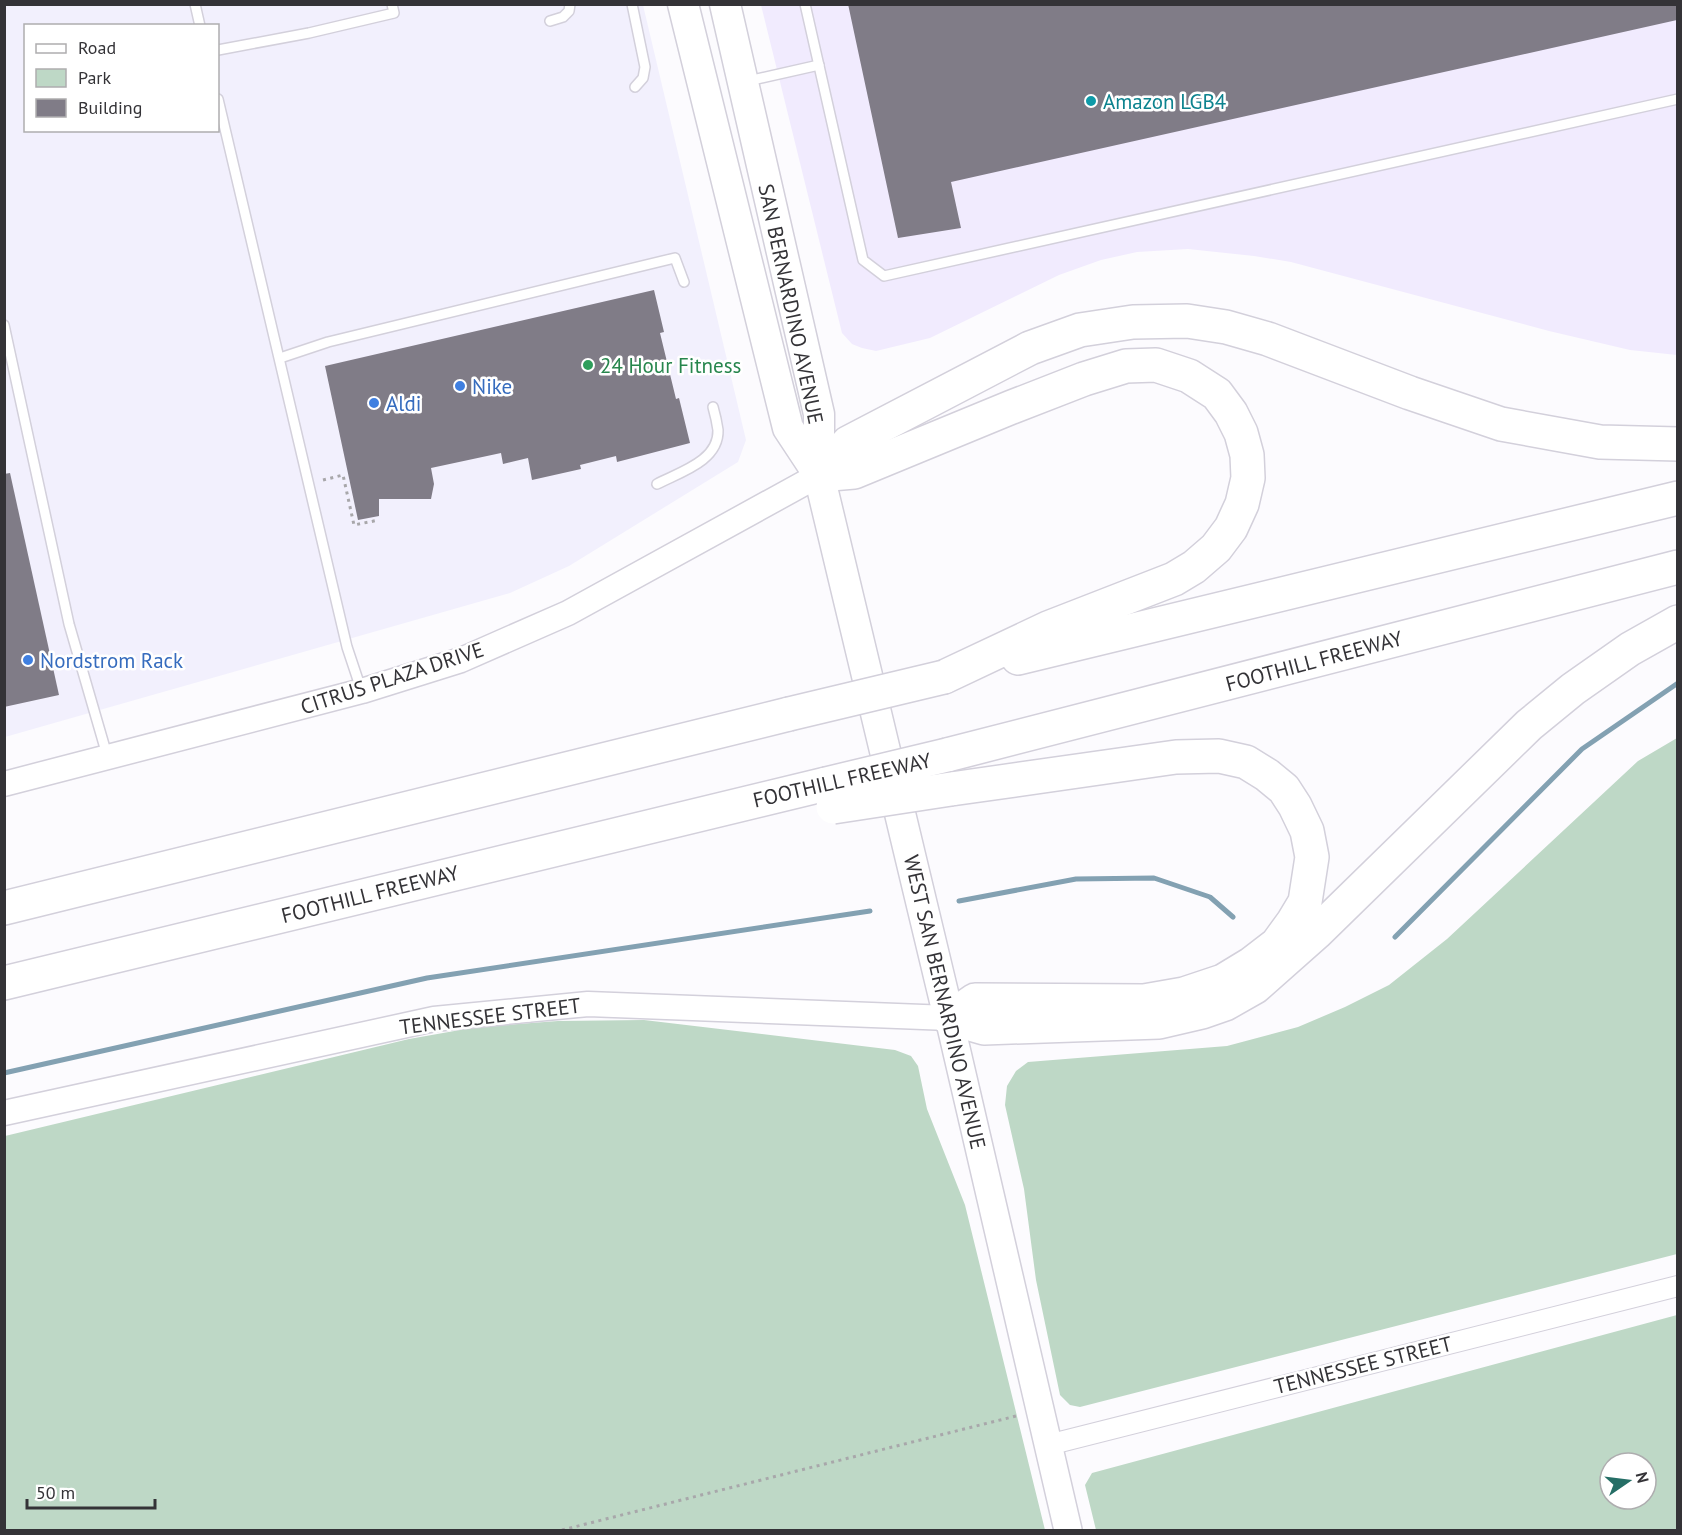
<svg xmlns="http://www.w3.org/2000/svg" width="1682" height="1535" font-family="'PT Sans',sans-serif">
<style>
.commercial{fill:#f2f0fd;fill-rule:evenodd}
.built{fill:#f1ebfe}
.green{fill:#bed8c6;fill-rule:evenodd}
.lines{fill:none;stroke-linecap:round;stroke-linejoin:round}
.stream{stroke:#83a1b2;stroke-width:5}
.building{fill:#807c87}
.service-casing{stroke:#d3d0db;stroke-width:12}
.minor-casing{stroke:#d3d0db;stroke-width:22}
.tertiary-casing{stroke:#d3d0db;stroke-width:27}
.secondary-casing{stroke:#d3d0db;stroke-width:30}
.primary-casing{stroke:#d3d0db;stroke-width:33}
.motorway-casing{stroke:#d3d0db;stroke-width:36}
.path{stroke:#a8a7aa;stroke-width:3;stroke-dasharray:3 4.5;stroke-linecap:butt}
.service{stroke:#fff;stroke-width:9}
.minor{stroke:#fff;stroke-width:20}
.tertiary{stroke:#fff;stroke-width:24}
.secondary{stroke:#fff;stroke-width:27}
.primary{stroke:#fff;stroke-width:30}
.motorway{stroke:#fff;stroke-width:33}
.motorway-bridge-casing{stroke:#d3d0db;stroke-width:36;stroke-linecap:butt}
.motorway-bridge{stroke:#fff;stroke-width:33}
.culture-dot{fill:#0f9aa8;stroke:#fff;stroke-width:2}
.leisure-dot{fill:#2e9e5b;stroke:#fff;stroke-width:2}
.shop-dot{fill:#3f7fe0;stroke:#fff;stroke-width:2}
.labels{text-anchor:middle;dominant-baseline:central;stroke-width:5;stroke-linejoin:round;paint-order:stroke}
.culture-label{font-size:21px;fill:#0d838f;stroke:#fff;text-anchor:start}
.street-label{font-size:21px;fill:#343337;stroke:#fff}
.leisure-label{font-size:21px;fill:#27864d;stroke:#fff;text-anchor:start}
.shop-label{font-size:21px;fill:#366cbe;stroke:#fff;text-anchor:start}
</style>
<rect width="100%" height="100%" fill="#fcfbfe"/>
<path class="commercial" d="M 5,5 L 643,5 L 746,440 L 738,462 L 569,566 L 510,593 L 5,737 ZM 26,26 L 218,26 L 218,130 L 26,130 Z"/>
<path class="built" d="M 761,5 L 1677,5 L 1677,355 L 1630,350 L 1549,331 L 1291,262 L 1254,256 L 1188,249 L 1137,252 L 1101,260 L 1059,275 L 930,338 L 876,351 L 862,348 L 852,344 L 842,333 Z"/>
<g class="green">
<path d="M 1677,738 L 1677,1254 L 1080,1407 L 1070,1405 L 1060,1395 L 1036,1280 L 1024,1189 L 1005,1105 L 1007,1086 L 1016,1071 L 1028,1062 L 1227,1046 L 1298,1027 L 1345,1007 L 1389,985 L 1447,939 L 1638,761 Z"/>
<path d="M 644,1020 L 895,1050 L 911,1056 L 918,1066 L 927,1109 L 965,1205 L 1045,1530 L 5,1530 L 5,1136 L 409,1039 L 477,1027 L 558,1021 Z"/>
<path d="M 1677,1315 L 1677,1530 L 1096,1530 L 1085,1485 L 1092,1473 ZM 1610,1463 L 1646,1463 L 1646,1499 L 1610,1499 Z"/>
</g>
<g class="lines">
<g class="stream">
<path d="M 959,901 L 1076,879 L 1154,878 L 1210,897 L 1233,917"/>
<path d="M 1395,937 L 1582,749 L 1678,683"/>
<path d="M 4,1073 L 427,978 L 870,911"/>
</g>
</g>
<g class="building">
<path d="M 848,4 L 1677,4 L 1677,20 L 951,182 L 961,228 L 898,238 Z"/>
<path d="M 654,290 L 664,332 L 660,333 L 676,399 L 679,398 L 690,443 L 617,462 L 616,456 L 580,465 L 581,469 L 532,480 L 528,458 L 503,464 L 501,453 L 431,468 L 434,484 L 431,499 L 379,499 L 379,516 L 358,520 L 325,366 Z"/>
<path d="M 10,473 L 59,695 L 4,707 L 4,474 Z"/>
</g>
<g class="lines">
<g class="service-casing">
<g id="service">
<path d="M 195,4 L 200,26"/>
<path d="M 632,4 L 645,67 L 643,78 L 635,87"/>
<path d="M 805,4 L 863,260 L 884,276 L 1678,99"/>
<path d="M 550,21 L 563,17 L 569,11 L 570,4"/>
<path d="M 218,50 L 309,33 L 394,13 L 392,4"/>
<path d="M 748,81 L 819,65"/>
<path d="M 218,99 L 347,647 L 361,689"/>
<path d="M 4,325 L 69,624 L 107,755"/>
<path d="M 280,358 L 328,342 L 675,258 L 684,282"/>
<path d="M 657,484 C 680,472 719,461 718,430 C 717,423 715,414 713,407"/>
</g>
</g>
<g class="minor-casing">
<path id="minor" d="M 1048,1445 L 1678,1286"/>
</g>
<g class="tertiary-casing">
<g id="tertiary">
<path d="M 4,784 L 362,691 L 461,660 L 568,613 L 819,475"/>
<path d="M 4,1113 L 434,1019 L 588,1004 L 949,1018"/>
</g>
</g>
<g class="secondary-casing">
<path id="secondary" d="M 949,1018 L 1068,1530"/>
</g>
<g class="primary-casing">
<g id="primary">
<path d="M 683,4 L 788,428 L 819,475"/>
<path d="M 725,4 L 819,414 L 819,475 L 949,1018"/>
</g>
</g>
<g class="motorway-casing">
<g id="motorway">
<path d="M 819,475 L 848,443 L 1030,348 L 1080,330 L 1133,322 L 1187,321 L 1226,327 L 1268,339 L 1410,393 L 1501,424 L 1600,442 L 1678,444"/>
<path d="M 819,475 L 854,472 L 1012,407 L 1084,379 L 1126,366 L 1156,365 L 1189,376 L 1217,394 L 1231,413 L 1241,433 L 1247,455 L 1248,478 L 1242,504 L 1231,528 L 1216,548 L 1194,567 L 1174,579 L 1048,628 L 944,677"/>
<path d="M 1018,658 L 1678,498"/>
<path d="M 947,755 L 1678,567"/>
<path d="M 4,908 L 789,714"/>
<path d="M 4,983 L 826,784"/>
<path d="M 949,1018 L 984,1028 L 1159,1022 L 1202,1012 L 1225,1004 L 1255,987 L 1316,933 L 1529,725 L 1573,689 L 1630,649 L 1678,622"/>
<path d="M 949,1018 L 975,1000 L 1144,1001 L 1184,994 L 1223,981 L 1251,964 L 1277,944 L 1293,922 L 1305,902 L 1312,857 L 1307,831 L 1295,806 L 1284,789 L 1267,775 L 1246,762 L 1219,756 L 1176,757 L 951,789"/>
</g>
</g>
<g class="path">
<path d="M 323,480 L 343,475 L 354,525 L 379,520"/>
<path d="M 4,1530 L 5,1530"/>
<path d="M 562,1530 L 1020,1415"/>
</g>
<use href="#service" class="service"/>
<use href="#minor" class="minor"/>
<use href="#tertiary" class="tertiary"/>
<use href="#secondary" class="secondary"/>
<use href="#primary" class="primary"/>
<use href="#motorway" class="motorway"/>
<g class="motorway-bridge-casing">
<g id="motorway-bridge">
<path d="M 789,714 L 944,677"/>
<path d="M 826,784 L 947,755"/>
<path d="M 833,807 L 951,789"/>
</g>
</g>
<use href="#motorway-bridge" class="motorway-bridge"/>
</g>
<circle class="culture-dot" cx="1091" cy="101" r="6"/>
<circle class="leisure-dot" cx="588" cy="365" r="6"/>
<g class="shop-dot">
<circle cx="460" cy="386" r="6"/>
<circle cx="374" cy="403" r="6"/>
<circle cx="28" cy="660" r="6"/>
</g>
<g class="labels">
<g class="culture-label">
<text x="1103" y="101">Amazon LGB4</text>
</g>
<g class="street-label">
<text transform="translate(791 304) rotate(78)">SAN BERNARDINO AVENUE</text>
<text transform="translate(1314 661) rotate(-15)">FOOTHILL FREEWAY</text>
<text transform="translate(392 678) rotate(-18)">CITRUS PLAZA DRIVE</text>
<text transform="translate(842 780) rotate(-13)">FOOTHILL FREEWAY</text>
<text transform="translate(370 894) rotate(-14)">FOOTHILL FREEWAY</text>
<text transform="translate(945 1002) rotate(77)">WEST SAN BERNARDINO AVENUE</text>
<text transform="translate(490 1016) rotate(-7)">TENNESSEE STREET</text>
<text transform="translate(1363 1365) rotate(-14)">TENNESSEE STREET</text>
</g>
<g class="leisure-label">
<text x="600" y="365">24 Hour Fitness</text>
</g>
<g class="shop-label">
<text x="472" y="386">Nike</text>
<text x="386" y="403">Aldi</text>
<text x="40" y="660">Nordstrom Rack</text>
</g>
</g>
<rect width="1682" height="1535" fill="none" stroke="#343337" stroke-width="12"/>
<rect x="24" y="24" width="195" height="108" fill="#ffffff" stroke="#aeadaf" stroke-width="1.5"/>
<rect x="36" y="44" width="30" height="9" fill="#ffffff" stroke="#aeadaf" stroke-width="1.5"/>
<text x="78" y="54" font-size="18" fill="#343337">Road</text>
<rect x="36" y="69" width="30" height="18" fill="#bed8c6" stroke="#aeadaf" stroke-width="1.5"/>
<text x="78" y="84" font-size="18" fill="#343337">Park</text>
<rect x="36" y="99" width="30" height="18" fill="#807c87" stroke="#aeadaf" stroke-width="1.5"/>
<text x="78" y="114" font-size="18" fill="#343337">Building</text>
<g transform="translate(1628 1481) rotate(76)"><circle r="28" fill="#ffffff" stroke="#aeadaf" stroke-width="1.5"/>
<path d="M0-4.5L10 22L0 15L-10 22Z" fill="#256e66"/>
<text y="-9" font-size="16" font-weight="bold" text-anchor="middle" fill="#343337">N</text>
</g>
<path d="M27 1499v9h128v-9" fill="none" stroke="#343337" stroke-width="3"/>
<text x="36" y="1499" font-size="18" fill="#343337" stroke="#ffffff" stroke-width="4.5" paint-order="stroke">50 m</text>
</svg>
